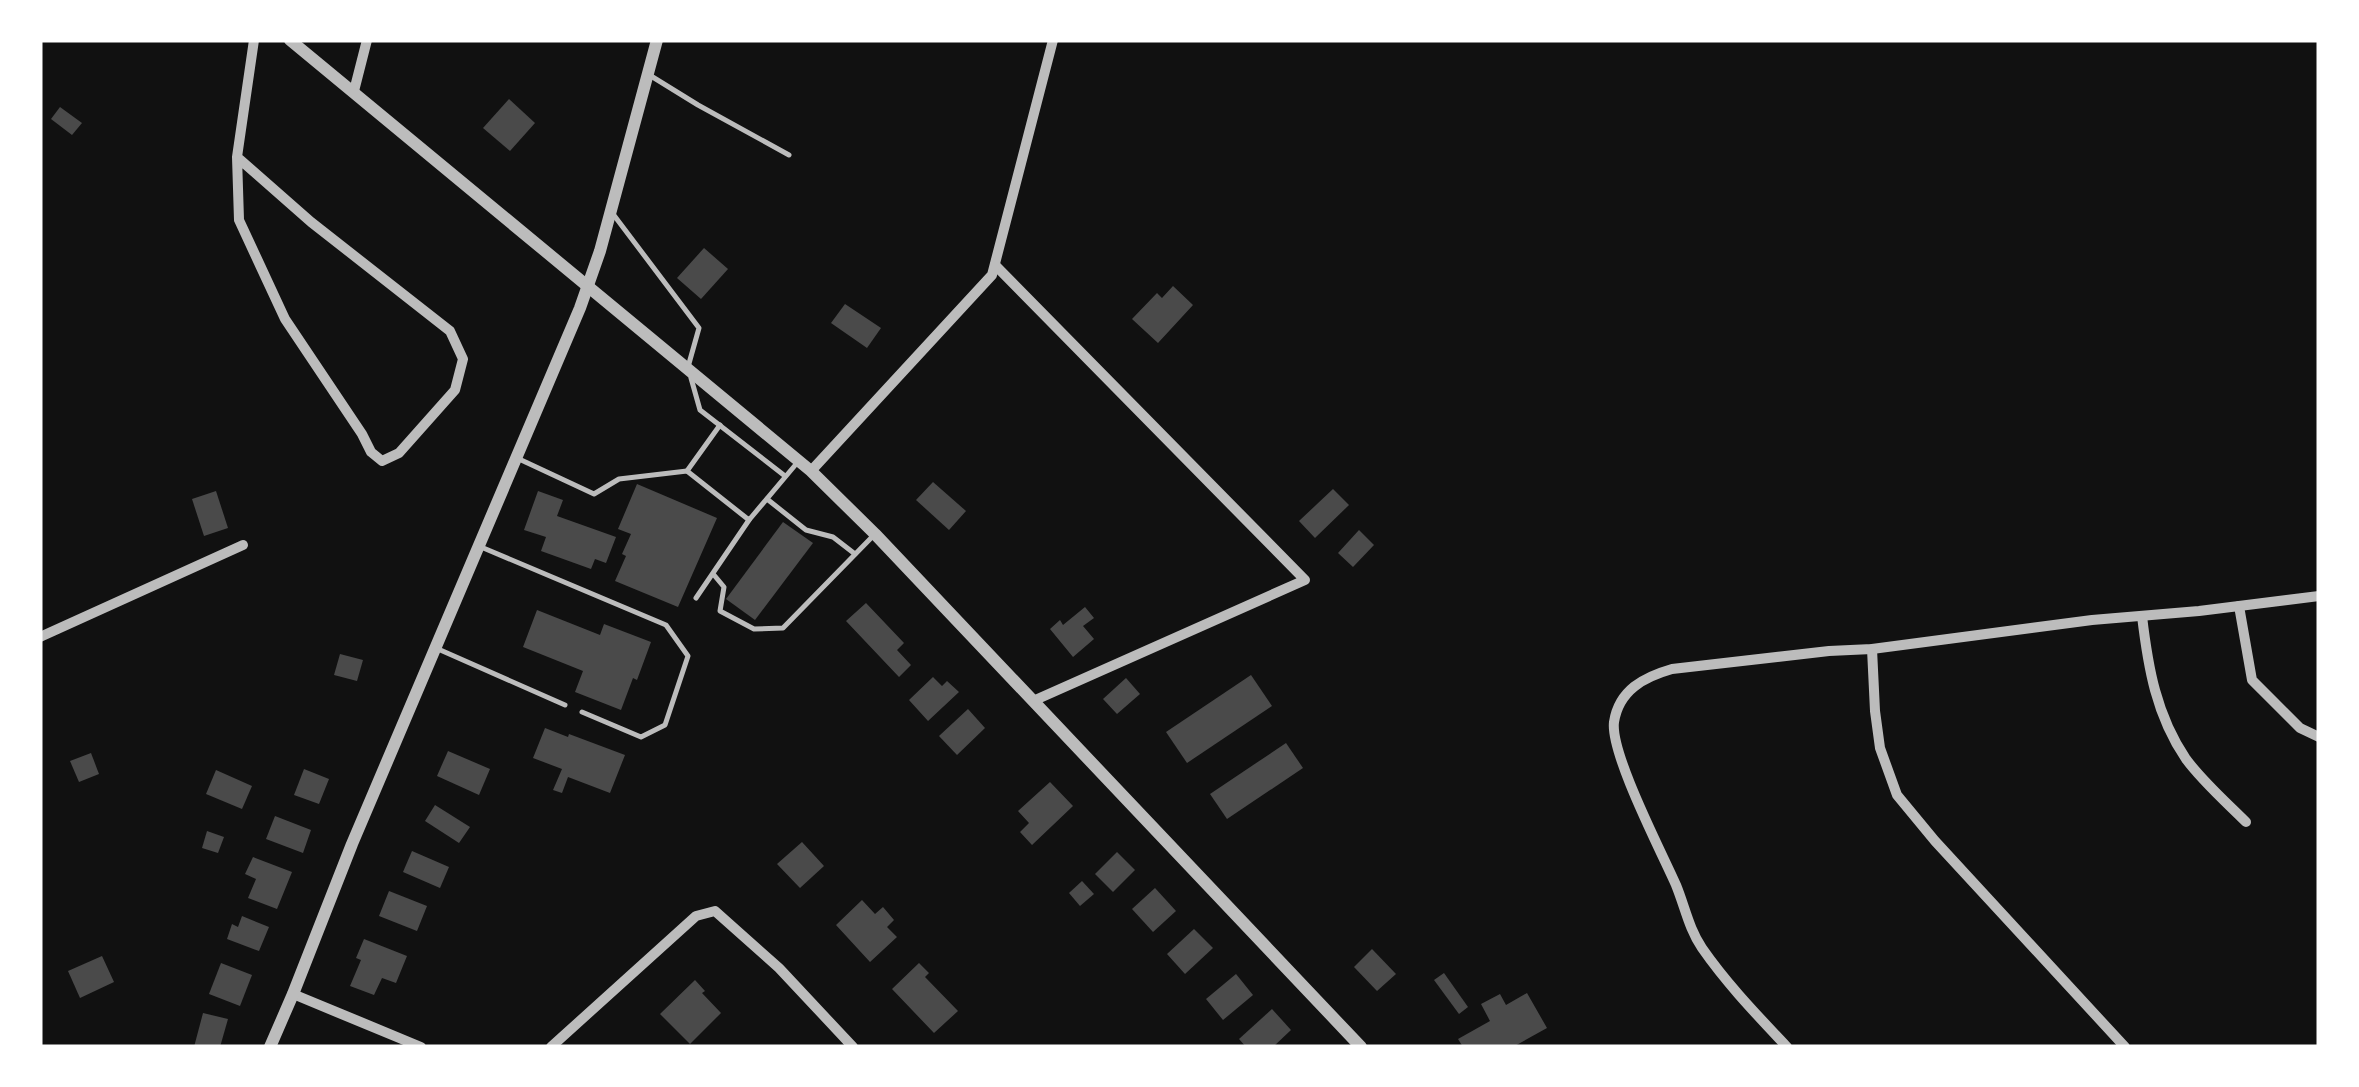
<svg xmlns="http://www.w3.org/2000/svg" width="2359" height="1087" font-family="Helvetica,sans-serif">
<style>
.building{fill:#4a4a4a}
.lines{fill:none;stroke-linecap:round;stroke-linejoin:round}
.service{stroke:#bcbcbc;stroke-width:5}
.minor{stroke:#bcbcbc;stroke-width:10}
.tertiary{stroke:#bcbcbc;stroke-width:12}
</style>
<rect width="100%" height="100%" fill="#111"/>
<g class="building">
<path d="M 509,99 L 535,123 L 510,151 L 483,128 Z"/>
<path d="M 60,107 L 82,123 L 72,135 L 51,119 Z"/>
<path d="M 704,248 L 728,269 L 701,299 L 677,278 Z"/>
<path d="M 1173,286 L 1193,305 L 1158,343 L 1132,319 L 1157,293 L 1162,298 Z"/>
<path d="M 845,304 L 881,328 L 867,348 L 831,323 Z"/>
<path d="M 933,482 L 966,511 L 949,530 L 916,500 Z"/>
<path d="M 637,484 L 717,518 L 678,607 L 615,581 L 626,556 L 622,554 L 631,534 L 618,529 Z"/>
<path d="M 1333,489 L 1349,505 L 1315,538 L 1299,521 Z"/>
<path d="M 216,491 L 228,528 L 204,536 L 192,499 Z"/>
<path d="M 538,491 L 563,500 L 557,516 L 616,537 L 606,563 L 595,559 L 591,569 L 541,551 L 546,537 L 524,530 Z"/>
<path d="M 783,522 L 813,543 L 755,620 L 726,599 Z"/>
<path d="M 1359,530 L 1374,545 L 1353,567 L 1338,553 Z"/>
<path d="M 866,603 L 904,643 L 897,650 L 911,665 L 899,677 L 846,621 Z"/>
<path d="M 1085,607 L 1094,618 L 1083,626 L 1094,639 L 1073,657 L 1050,629 L 1060,620 L 1063,625 Z"/>
<path d="M 537,610 L 600,635 L 604,624 L 651,642 L 637,680 L 633,678 L 621,710 L 575,692 L 583,671 L 523,647 Z"/>
<path d="M 340,654 L 363,660 L 357,681 L 334,675 Z"/>
<path d="M 1251,675 L 1272,706 L 1187,763 L 1166,732 Z"/>
<path d="M 933,677 L 942,686 L 947,681 L 959,692 L 928,721 L 909,700 Z"/>
<path d="M 1126,678 L 1140,694 L 1117,714 L 1103,699 Z"/>
<path d="M 968,709 L 985,728 L 957,755 L 939,736 Z"/>
<path d="M 545,728 L 568,737 L 569,734 L 625,755 L 610,793 L 568,777 L 562,793 L 553,790 L 562,769 L 533,758 Z"/>
<path d="M 1286,743 L 1303,768 L 1227,819 L 1210,794 Z"/>
<path d="M 448,751 L 490,769 L 479,795 L 437,776 Z"/>
<path d="M 91,753 L 99,774 L 79,782 L 70,761 Z"/>
<path d="M 304,769 L 329,779 L 319,804 L 294,795 Z"/>
<path d="M 216,770 L 252,786 L 242,809 L 206,794 Z"/>
<path d="M 1050,782 L 1073,806 L 1032,845 L 1020,832 L 1029,823 L 1018,811 Z"/>
<path d="M 435,805 L 470,827 L 459,843 L 425,821 Z"/>
<path d="M 275,816 L 311,830 L 303,853 L 266,839 Z"/>
<path d="M 207,831 L 224,837 L 218,853 L 202,848 Z"/>
<path d="M 802,842 L 824,866 L 800,888 L 777,864 Z"/>
<path d="M 412,851 L 449,867 L 440,888 L 403,872 Z"/>
<path d="M 1117,852 L 1135,870 L 1113,892 L 1095,874 Z"/>
<path d="M 253,857 L 292,872 L 277,909 L 248,898 L 256,879 L 245,874 Z"/>
<path d="M 1082,881 L 1094,894 L 1080,906 L 1069,893 Z"/>
<path d="M 1155,888 L 1176,911 L 1153,932 L 1132,909 Z"/>
<path d="M 389,891 L 427,906 L 417,931 L 379,916 Z"/>
<path d="M 862,900 L 875,914 L 883,907 L 894,920 L 887,927 L 897,937 L 870,962 L 836,925 Z"/>
<path d="M 242,916 L 269,927 L 259,951 L 227,939 L 232,924 L 238,927 Z"/>
<path d="M 1194,929 L 1213,948 L 1185,974 L 1167,954 Z"/>
<path d="M 364,939 L 407,956 L 396,983 L 382,978 L 374,995 L 350,986 L 361,960 L 356,958 Z"/>
<path d="M 1372,949 L 1396,974 L 1377,991 L 1354,967 Z"/>
<path d="M 102,956 L 114,982 L 80,998 L 68,971 Z"/>
<path d="M 221,963 L 252,975 L 240,1006 L 209,994 Z"/>
<path d="M 919,963 L 929,973 L 925,977 L 958,1011 L 934,1033 L 892,989 Z"/>
<path d="M 1444,973 L 1468,1007 L 1459,1014 L 1434,980 Z"/>
<path d="M 1236,974 L 1253,995 L 1223,1020 L 1206,999 Z"/>
<path d="M 695,980 L 705,991 L 702,993 L 721,1013 L 690,1044 L 660,1014 Z"/>
<path d="M 1527,993 L 1547,1028 L 1513,1047 L 1463,1047 L 1458,1039 L 1490,1021 L 1481,1004 L 1500,994 L 1506,1005 Z"/>
<path d="M 1272,1009 L 1291,1030 L 1273,1047 L 1246,1047 L 1239,1039 Z"/>
<path d="M 203,1013 L 228,1019 L 220,1047 L 194,1047 Z"/>
</g>
<g class="lines">
<g class="service">
<path d="M 651,76 L 698,105 L 789,155"/>
<path d="M 613,214 L 699,328 L 688,367"/>
<path d="M 691,378 L 700,410 L 785,476"/>
<path d="M 519,459 L 594,494 L 619,479 L 687,471 L 749,520 L 797,463"/>
<path d="M 687,471 L 720,425"/>
<path d="M 767,499 L 806,530 L 833,537 L 855,554"/>
<path d="M 481,547 L 666,625 L 688,656 L 665,725 L 641,737 L 582,712"/>
<path d="M 714,575 L 724,587 L 720,611 L 754,629 L 783,628 L 873,536"/>
<path d="M 696,598 L 749,520"/>
<path d="M 438,649 L 565,705"/>
</g>
<g class="minor">
<path d="M 354,91 L 367,40"/>
<path d="M 237,157 L 311,222 L 450,331 L 463,359 L 455,390 L 399,453 L 382,461 L 371,452 L 362,434 L 285,319 L 239,220 L 237,157 L 254,40"/>
<path d="M 995,265 L 1305,580 L 1033,701"/>
<path d="M 811,471 L 992,275 L 1053,40"/>
<path d="M 2239,606 L 2252,680 L 2300,728 L 2319,737"/>
<path d="M 2142,616 C 2148,667 2156,715 2186,759 C 2203,782 2226,802 2246,822"/>
<path d="M 40,637 L 243,545"/>
<path d="M 1872,649 L 1875,711 L 1880,748 L 1897,795 L 1935,841 L 2125,1047"/>
<path d="M 293,994 L 421,1047"/>
<path d="M 551,1047 L 696,916 L 715,911 L 779,968 L 853,1047"/>
<path d="M 1787,1047 C 1757,1015 1727,984 1702,948 C 1689,929 1685,907 1676,885 C 1661,851 1610,753 1614,722 C 1619,690 1644,677 1672,669 L 1829,651 L 1872,649 L 2092,620 L 2199,611 L 2319,596"/>
</g>
<g class="tertiary">
<path d="M 290,40 L 811,471 L 875,534 L 1361,1047"/>
<path d="M 270,1047 L 293,994 L 352,844 L 580,308 L 600,251 L 657,40"/>
</g>
</g>
<rect width="2359" height="1087" fill="none" stroke="#ffffff" stroke-width="85"/>
</svg>
